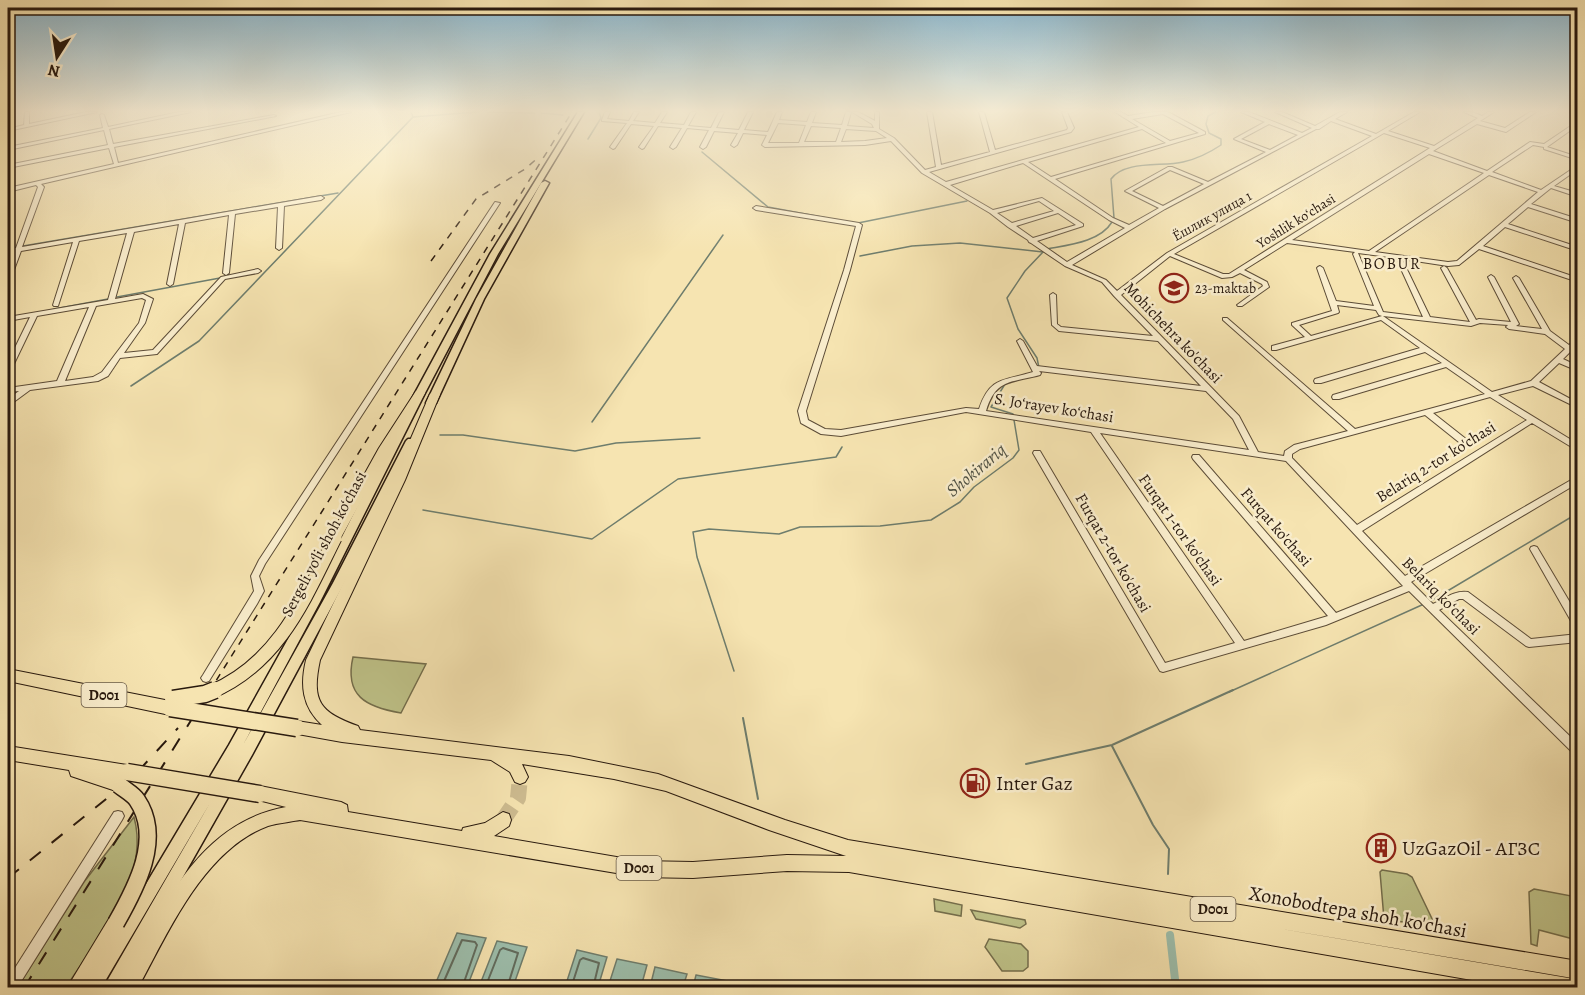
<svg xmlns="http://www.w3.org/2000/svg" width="1585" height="995" font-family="Alegreya,serif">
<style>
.green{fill:#bfc389;stroke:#746e4c;stroke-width:1.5}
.water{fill:#9dbfad;stroke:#6e7d6d;stroke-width:1.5}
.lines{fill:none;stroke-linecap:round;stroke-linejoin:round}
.shore{stroke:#626c5e;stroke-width:2}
.stream-far1{stroke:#6e7d6d;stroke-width:1.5}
.stream{stroke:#6e7d6d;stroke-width:2}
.canal{stroke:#9dbfad;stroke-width:8}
.highway-tunnel{stroke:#cdbb90;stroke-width:16;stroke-dasharray:16 8;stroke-linecap:butt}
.minor-casing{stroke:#5c4c37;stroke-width:2}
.major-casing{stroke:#28190e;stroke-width:3}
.highway-casing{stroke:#28190e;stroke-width:2}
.minor{fill:#f9edcc;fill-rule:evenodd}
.major{fill:#f6e4b1;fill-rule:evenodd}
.highway{fill:#f6e4b1;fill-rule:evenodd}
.rail-far1{stroke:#28190e;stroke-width:1.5;stroke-dasharray:7 7;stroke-linecap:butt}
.rail{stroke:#28190e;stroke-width:2;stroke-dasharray:14 14;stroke-linecap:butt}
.highway-bridge-far1-casing{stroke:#28190e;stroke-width:15;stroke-linecap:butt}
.highway-bridge-casing{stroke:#28190e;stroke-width:19;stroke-linecap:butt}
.highway-bridge-far1{stroke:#f6e4b1;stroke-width:13}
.highway-bridge{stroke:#f6e4b1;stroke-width:16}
.labels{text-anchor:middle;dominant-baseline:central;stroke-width:5;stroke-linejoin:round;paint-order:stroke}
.far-street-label{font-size:14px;fill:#28190e;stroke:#f9edcc}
.far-poi-label{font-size:14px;fill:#28190e;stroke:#f9edcc;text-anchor:start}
.shield{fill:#f9edcc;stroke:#675947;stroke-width:1.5}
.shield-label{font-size:15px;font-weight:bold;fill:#28190e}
.far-quarter-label{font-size:16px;letter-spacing:1.5px;fill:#28190e;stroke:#f9edcc}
.street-label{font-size:16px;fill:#28190e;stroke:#f9edcc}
.water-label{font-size:18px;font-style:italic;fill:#515346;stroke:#f9edcc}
.near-poi-label{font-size:20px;fill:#28190e;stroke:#f9edcc;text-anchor:start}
.near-street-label{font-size:20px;fill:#28190e;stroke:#f9edcc}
</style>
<rect width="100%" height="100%" fill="#f6e4b1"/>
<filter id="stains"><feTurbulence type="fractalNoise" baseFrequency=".00333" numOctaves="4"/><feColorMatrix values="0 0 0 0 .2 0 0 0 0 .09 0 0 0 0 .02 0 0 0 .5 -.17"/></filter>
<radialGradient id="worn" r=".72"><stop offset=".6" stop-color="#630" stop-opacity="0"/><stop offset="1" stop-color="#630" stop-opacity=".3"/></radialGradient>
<g class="green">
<path d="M 353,657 L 426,664 L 401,713 C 366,707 344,696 353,657 Z"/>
<path d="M 134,817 C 151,879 97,939 66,987 L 17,988 L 84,882 Z"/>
<path d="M 1382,870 L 1407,874 L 1412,877 L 1436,927 L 1384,919 L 1380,872 Z"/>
<path d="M 1534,889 L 1577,897 L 1577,940 L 1539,930 L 1537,946 L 1531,944 L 1529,892 Z"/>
<path d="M 934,899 L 962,905 L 961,916 L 935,911 Z"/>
<path d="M 971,910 L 1025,920 L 1026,924 L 1020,928 L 976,919 Z"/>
<path d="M 989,939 L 1021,944 L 1028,951 L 1028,967 L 1023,971 L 1002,971 L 985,947 Z"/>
</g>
<g class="water">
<path d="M 457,933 L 486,938 L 467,987 L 434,987 Z"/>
<path d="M 497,941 L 527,947 L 513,987 L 479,987 Z"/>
<path d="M 577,950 L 607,957 L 598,987 L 565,987 Z"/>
<path d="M 617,959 L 647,965 L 641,987 L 608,987 Z"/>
<path d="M 655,967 L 687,974 L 683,987 L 650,987 Z"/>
<path d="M 696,975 L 728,981 L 727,987 L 693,987 Z"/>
</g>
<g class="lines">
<g class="shore">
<path d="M 441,988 L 462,940 L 475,942 L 477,945 L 462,988"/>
<path d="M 485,988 L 500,950 L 503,948 L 518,953 L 507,988"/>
<path d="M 571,988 L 580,960 L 583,958 L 599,963 L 593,988"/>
</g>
<g class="stream-far1">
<path d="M 487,112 L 535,113"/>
<path d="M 541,113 L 563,115"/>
<path d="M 413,117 L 476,112"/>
<path d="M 588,139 L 601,118 L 599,112"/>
<path d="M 702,152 L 768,207 L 827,218"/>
<path d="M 1114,218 L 1111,179 C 1125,160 1162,167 1183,162 C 1197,159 1209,153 1221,145 L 1221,139 L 1209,133 L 1206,124 L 1208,116 L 1216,112"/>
<path d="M 858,223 L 967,201"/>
<path d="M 23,246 L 338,193"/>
<path d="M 8,249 L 15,247"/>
<path d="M 1047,249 C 1068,245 1100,242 1112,222"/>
<path d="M 860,256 L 912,246 L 960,243 L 1043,252"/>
<path d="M 117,297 L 220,278"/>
<path d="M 54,309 L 108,299"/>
<path d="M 1039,368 L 1037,358 L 1018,329 L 1007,298 L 1025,271 L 1043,252"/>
<path d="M 131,386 L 199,341 L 413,117 L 411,112"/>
<path d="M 592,422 L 723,235"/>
<path d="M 440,435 L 463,435 L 575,451 L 616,443 L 700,438"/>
<path d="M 423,510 L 592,539 L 678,479 L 836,457 L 842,447"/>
<path d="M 1429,602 L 1578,513"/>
<path d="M 734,671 L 697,557 L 693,532 L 709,529 L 779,534 L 800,527 L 880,526 L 931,520 L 960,502 L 974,487 L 1013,458 L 1019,450 L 1013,414 L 991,407 L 1005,384"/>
<path d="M 1229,692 L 1424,604"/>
</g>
<g class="stream">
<path d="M 743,718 L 758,799"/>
<path d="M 1112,746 L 1153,825 L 1169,849 L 1168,874"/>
<path d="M 1026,764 L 1112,745 L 1233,690"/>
</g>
<path class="canal" d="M 1170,935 L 1176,988"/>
<path class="highway-tunnel" d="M 503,820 L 518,798 L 520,777"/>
<g class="minor-casing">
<g id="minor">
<path d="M 25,112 L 29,112 L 29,124 L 86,112 L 97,112 L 8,131 L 8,129 L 24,125 Z"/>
<path d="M 179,112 L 191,112 L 109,129 L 113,144 L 274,115 L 276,116 L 114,147 L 118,163 L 341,112 L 351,112 L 41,184 L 44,187 L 22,247 L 321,196 L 324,198 L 321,200 L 284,206 L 282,248 L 279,250 L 276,248 L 278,207 L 235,214 L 229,273 L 226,275 L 223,273 L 229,215 L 185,223 L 173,284 L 170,286 L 167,284 L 179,224 L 134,232 L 115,299 L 143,294 L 153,299 L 145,323 L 124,353 L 153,350 L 221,277 L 258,269 L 261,271 L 258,273 L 225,279 L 157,354 L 120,358 L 108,376 L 98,381 L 30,390 L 11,404 L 8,404 L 8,399 L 19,391 L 8,392 L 8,388 L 57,381 L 89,307 L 37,316 L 12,368 L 8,370 L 8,362 L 30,317 L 8,321 L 8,317 L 108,300 L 127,233 L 79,241 L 58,306 L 54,306 L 53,305 L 73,242 L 21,251 L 11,278 L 8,280 L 8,271 L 14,252 L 8,253 L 8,249 L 16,248 L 38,187 L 36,185 L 8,192 L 8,188 L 114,164 L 109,148 L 8,168 L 8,165 L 108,145 L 104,130 L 8,150 L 8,147 L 103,128 L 100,115 L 102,114 L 104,115 L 108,127 ZM 142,298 L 146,300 L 139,323 L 102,372 L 93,377 L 65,381 L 96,306 Z"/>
<path d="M 605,112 L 610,112 L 607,119 L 629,121 L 634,112 L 639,112 L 633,121 L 655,123 L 662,112 L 667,112 L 660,123 L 684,125 L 691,112 L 696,112 L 688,126 L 711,128 L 719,112 L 724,112 L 716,128 L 739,130 L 748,112 L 753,112 L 744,130 L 768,132 L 777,112 L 782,112 L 779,120 L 807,122 L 811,112 L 816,112 L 812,123 L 842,125 L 846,112 L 851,112 L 847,126 L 874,128 L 872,124 L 852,112 L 858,112 L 875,121 L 875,112 L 879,112 L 879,129 L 894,138 L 925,170 L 936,167 L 927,112 L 932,112 L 941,165 L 990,152 L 979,112 L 984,112 L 995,150 L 1067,130 L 1068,128 L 1062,112 L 1067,112 L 1074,128 L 1071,132 L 929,172 L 946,182 L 1139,127 L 1115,112 L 1121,112 L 1128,116 L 1153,112 L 1168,112 L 1205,132 L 1205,134 L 1055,179 L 1113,218 L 1129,225 L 1159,208 L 1125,191 L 1168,167 L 1172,167 L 1208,182 L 1266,152 L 1234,139 L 1265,122 L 1241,112 L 1249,112 L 1302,133 L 1312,128 L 1275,112 L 1282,112 L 1315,126 L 1340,112 L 1347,112 L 1335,119 L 1376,134 L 1414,112 L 1420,112 L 1388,131 L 1434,146 L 1478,118 L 1464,112 L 1472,112 L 1482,116 L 1488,112 L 1494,112 L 1480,121 L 1505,128 L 1530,112 L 1536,112 L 1506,132 L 1477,124 L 1433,151 L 1487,171 L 1530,142 L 1544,144 L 1578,121 L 1578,125 L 1547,147 L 1578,157 L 1578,160 L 1544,149 L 1544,147 L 1533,145 L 1492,172 L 1541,190 L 1578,165 L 1578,169 L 1554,186 L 1578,193 L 1578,197 L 1551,188 L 1531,204 L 1578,219 L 1578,223 L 1528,207 L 1508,224 L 1578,247 L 1578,251 L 1505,227 L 1483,246 L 1578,278 L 1578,282 L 1479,249 L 1459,265 L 1448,266 L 1402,259 L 1430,317 L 1470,322 L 1441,268 L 1444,266 L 1447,268 L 1476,320 L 1479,319 L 1511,322 L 1488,277 L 1491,275 L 1494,277 L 1519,324 L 1516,326 L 1542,329 L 1513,278 L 1516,276 L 1519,278 L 1550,331 L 1569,345 L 1578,338 L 1578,344 L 1563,359 L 1578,366 L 1578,371 L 1559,363 L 1539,382 L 1578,403 L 1578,408 L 1533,386 L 1498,395 L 1578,444 L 1578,451 L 1532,423 L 1362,531 L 1405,576 L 1578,476 L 1578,483 L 1411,582 L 1433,604 C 1445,598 1455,590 1468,592 L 1531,639 L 1578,634 L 1578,642 L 1529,647 L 1526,646 L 1463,599 L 1459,599 L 1439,610 L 1578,744 L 1578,756 L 1574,754 L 1409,591 L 1326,625 L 1163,672 L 1160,671 L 1033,453 L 1034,451 L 1040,451 L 1165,663 L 1235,643 L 1091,432 L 966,412 L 841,436 L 821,434 L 801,423 L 798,411 L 844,270 L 856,226 L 756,210 L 753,208 L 756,206 L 859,223 L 862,225 L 850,270 L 806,411 L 808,420 L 825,429 L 841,430 L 966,408 L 979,409 C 990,376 1004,381 1033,372 L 1017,341 L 1020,339 L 1023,341 L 1037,366 L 1201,386 L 1158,341 L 1059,331 L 1052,325 L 1050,295 L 1053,293 L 1056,295 L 1057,324 L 1061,327 L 1153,336 L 1114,296 L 1102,282 L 1065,266 L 1031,243 L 1029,242 L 1028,240 L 1008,227 L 990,213 L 922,173 L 891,141 L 865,145 L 765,147 L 762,145 L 767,135 L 743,133 L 737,145 L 734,147 L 731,145 L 738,133 L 714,131 L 706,147 L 703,149 L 700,147 L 709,130 L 687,128 L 676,147 L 673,149 L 670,147 L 682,128 L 658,126 L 644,148 L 642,149 L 639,147 L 654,126 L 631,124 L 615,148 L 613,149 L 610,147 L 627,123 L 602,121 L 602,120 ZM 1163,114 L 1199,133 L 1170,141 L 1132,119 ZM 1331,121 L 1372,136 L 1167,253 L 1117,291 L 1106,280 L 1072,265 L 1165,209 L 1316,129 L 1319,129 ZM 778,123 L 806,125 L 799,143 L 768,143 ZM 1269,124 L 1298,135 L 1270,150 L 1241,139 ZM 811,126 L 841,128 L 836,142 L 804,142 ZM 846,129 L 876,131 L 887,138 L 865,141 L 841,142 ZM 1142,129 L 1166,143 L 1051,177 L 1028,162 ZM 1384,133 L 1430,148 L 1229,274 L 1223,274 L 1174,254 ZM 1429,154 L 1484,173 L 1369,251 L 1292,240 ZM 1023,163 L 1109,220 L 1125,228 L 1067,262 L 1037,241 L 1083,226 L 1083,224 L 1042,198 L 993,210 L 950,185 ZM 1170,170 L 1204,184 L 1163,206 L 1132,191 ZM 1489,175 L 1538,192 L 1457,261 L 1448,262 L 1375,252 ZM 1039,201 L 1054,211 L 1012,223 L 997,213 ZM 1058,213 L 1076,225 L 1033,238 L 1016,226 ZM 1287,243 L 1355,252 L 1353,254 L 1374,306 L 1336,301 L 1323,268 L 1320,266 L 1318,267 L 1317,268 L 1332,311 L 1292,323 L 1292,325 L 1305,337 L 1272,346 L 1272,350 L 1276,350 L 1381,320 L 1420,348 L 1315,379 L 1314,381 L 1315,383 L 1321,383 L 1425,352 L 1442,363 L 1333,395 L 1332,397 L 1333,399 L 1339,399 L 1446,367 L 1485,394 L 1355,429 L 1227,318 L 1223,318 L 1223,320 L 1348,431 L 1294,445 L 1285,451 L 1284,456 L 1258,452 L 1239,416 L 1121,295 L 1170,256 L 1222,278 L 1232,277 L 1240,273 L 1262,284 L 1263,286 L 1237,305 L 1238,306 L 1242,306 L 1269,287 L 1267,282 L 1244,270 ZM 1358,253 L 1396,258 L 1423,317 L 1383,312 ZM 1337,305 L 1376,310 L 1379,315 L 1382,316 L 1311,336 L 1299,325 L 1338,313 L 1339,312 ZM 1383,316 L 1471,326 L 1480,323 L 1508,325 L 1506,327 L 1509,329 L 1545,334 L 1565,349 L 1531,381 L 1492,392 ZM 1039,371 L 1206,391 L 1233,419 L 1249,450 L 986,411 C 996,378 1012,383 1040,375 L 1041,373 ZM 1490,397 L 1527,420 L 1357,525 L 1292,458 L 1292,454 L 1300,449 L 1425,415 L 1460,443 L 1466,443 L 1467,441 L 1466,439 L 1433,413 ZM 1100,433 L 1286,461 L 1403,586 L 1336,613 L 1199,455 L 1193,455 L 1192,457 L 1193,459 L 1328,616 L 1244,641 Z"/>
<path d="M 495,202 L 500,203 L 265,564 L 259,576 L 264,591 L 257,604 L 209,681 L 206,682 L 203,681 L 201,678 L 203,675 L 254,591 L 251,576 L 259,560 Z"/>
<path d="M 1534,546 L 1537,547 L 1578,616 L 1578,629 L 1575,628 L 1530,549 L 1531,547 Z"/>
<path d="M 118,811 L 122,812 L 124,816 L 122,820 L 17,988 L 8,988 L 8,979 L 114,812 Z"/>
</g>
</g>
<g class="major-casing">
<g id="major">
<path d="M 578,112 L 584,112 L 498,254 L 425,393 L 320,602 L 243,745 L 333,583 L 406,441 L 408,439 L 414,439 L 416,441 L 341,589 L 252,755 L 120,988 L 103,988 L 210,803 L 101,988 L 84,988 L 229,745 L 312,596 L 415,393 L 490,254 Z"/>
<path d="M 545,181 L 549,183 L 484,299 L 436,403 L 434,405 L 428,405 L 426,403 L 476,299 L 541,183 Z"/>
</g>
</g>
<g class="highway-casing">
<g id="highway">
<path d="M 420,390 L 425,393 L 390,449 L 339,541 L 331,541 L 329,538 L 379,448 L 416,391 Z"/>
<path d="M 435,391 L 440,394 L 405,480 L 320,660 C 311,702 320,712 358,726 L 360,730 L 569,756 L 658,774 L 785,820 L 848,840 L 1578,961 L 1578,979 L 1253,924 L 1574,979 L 1578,980 L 1578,988 L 1518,988 L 849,872 L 787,871 L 693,878 L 640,877 L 300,820 C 290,822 278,823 268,826 C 204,850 169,931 138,988 L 119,988 C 126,970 137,954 145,938 C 178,879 214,820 286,807 L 254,799 L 252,794 L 254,789 L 260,786 L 341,802 L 347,805 L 348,812 L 462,831 L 463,828 L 485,823 L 503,812 L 509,814 L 511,820 L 509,826 L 494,836 L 640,861 L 693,862 L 787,855 L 846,856 L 769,830 L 666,791 L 614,779 L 522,764 L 528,777 L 525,782 L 520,784 L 515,782 L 510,772 L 491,760 L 342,742 L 292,733 L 290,728 L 292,723 L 297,721 L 322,725 C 302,707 300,685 306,660 L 393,480 L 430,394 Z"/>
<path d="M 8,669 L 170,701 L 175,703 L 177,708 L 175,713 L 170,715 L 8,681 Z"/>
<path d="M 8,746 L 127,765 L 132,767 L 135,772 L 132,777 L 127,779 L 121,778 L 125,780 L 127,785 L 125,790 L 119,792 L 71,776 L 69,770 L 8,760 Z"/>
<path d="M 116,914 L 122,917 L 125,923 L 87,988 L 67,988 L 110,917 Z"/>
</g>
</g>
<use href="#minor" class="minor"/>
<use href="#major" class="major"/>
<use href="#highway" class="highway"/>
<g class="rail-far1">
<path d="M 431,261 L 476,199 L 525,169 L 540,156"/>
<path d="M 209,692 L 572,112"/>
</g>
<g class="rail">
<path d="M 8,878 L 131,779 L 178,728"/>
<path d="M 24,988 L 210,690"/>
</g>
<g class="highway-bridge-far1-casing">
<path id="highway-bridge-far1" d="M 211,692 C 279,663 304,600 335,538"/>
</g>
<g class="highway-bridge-casing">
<g id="highway-bridge">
<path d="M 173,699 L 205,694 L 215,690"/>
<path d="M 170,708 L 297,728"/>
<path d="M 127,772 L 260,794"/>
<path d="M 116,923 C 136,888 163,838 137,800 C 133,794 125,790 119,785"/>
</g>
</g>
<use href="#highway-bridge-far1" class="highway-bridge-far1"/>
<use href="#highway-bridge" class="highway-bridge"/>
</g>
<linearGradient id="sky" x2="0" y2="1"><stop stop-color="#8ab8d0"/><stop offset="0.44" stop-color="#fbf3dc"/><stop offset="1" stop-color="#fbf3dc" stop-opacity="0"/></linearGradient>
<rect width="1585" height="252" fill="url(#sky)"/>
<defs>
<g id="school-ring" transform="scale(1.5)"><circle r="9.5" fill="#f9edcc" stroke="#8f2418" stroke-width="1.5"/><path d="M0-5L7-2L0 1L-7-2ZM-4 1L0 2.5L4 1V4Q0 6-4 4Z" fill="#8f2418"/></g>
<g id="fuel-ring" transform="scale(1.5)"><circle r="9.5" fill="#f9edcc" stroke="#8f2418" stroke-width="1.5"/><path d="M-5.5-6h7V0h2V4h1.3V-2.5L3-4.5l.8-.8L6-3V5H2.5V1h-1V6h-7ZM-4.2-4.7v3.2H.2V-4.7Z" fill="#8f2418"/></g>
<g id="building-ring" transform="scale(1.5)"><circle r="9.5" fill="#f9edcc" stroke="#8f2418" stroke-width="1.5"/><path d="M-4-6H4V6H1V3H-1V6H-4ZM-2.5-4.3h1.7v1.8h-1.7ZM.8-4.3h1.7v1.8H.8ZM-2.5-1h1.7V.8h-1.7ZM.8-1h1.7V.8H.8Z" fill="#8f2418"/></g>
</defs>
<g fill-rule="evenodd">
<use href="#school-ring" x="1174" y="288"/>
<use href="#fuel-ring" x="975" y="783"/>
<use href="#building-ring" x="1381" y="848"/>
</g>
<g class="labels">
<g class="far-street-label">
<text transform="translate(1212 216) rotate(-29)">Ёшлик улица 1</text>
<text transform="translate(1296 221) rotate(-32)">Yoshlik koʻchasi</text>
</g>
<g class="far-poi-label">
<text x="1195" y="288">23-maktab</text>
</g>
<g class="shield">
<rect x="81.5" y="683" width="45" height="24" rx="4.5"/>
<rect x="616.5" y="856" width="45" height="24" rx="4.5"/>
<rect x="1190.5" y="897" width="45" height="24" rx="4.5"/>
</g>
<g class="shield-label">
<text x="104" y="695">D001</text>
<text x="639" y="868">D001</text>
<text x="1213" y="909">D001</text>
</g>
<g class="far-quarter-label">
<text x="1392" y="264">BOBUR</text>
</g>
<g class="street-label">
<text transform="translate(1173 333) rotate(46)">Mohichehra ko'chasi</text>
<text transform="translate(1054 408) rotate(9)">S. Joʻrayev koʻchasi</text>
<text transform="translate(1436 462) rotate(-32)">Belariq 2-tor ko'chasi</text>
<text transform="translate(1276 527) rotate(49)">Furqat ko'chasi</text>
<text transform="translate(1180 530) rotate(55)">Furqat 1-tor ko'chasi</text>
<text transform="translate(324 544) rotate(-62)">Sergeli yo‘li shoh ko‘chasi</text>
<text transform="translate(1113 553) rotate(60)">Furqat 2-tor ko'chasi</text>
<text transform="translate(1441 596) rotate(45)">Belariq koʻchasi</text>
</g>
<g class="water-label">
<text transform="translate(976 470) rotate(-40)">Shokirariq</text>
</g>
<g class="near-poi-label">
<text x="996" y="783">Inter Gaz</text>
<text x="1402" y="848">UzGazOil - АГЗС</text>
</g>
<g class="near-street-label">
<text transform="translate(1358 912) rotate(10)">Xonobodtepa shoh ko'chasi</text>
</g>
</g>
<rect width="1585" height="995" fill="none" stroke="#f6e4b1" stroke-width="30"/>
<rect x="9" y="9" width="1567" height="977" fill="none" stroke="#28190e" stroke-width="3"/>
<rect x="15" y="15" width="1555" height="965" fill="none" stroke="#28190e" stroke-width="1.5"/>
<g transform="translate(57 57) rotate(192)" stroke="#f9edcc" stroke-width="4.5" paint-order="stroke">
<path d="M0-4.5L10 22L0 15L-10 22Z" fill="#28190e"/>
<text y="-9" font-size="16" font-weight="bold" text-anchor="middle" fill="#28190e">N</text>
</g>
<rect width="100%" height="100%" filter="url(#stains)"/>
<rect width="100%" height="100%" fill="url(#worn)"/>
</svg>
